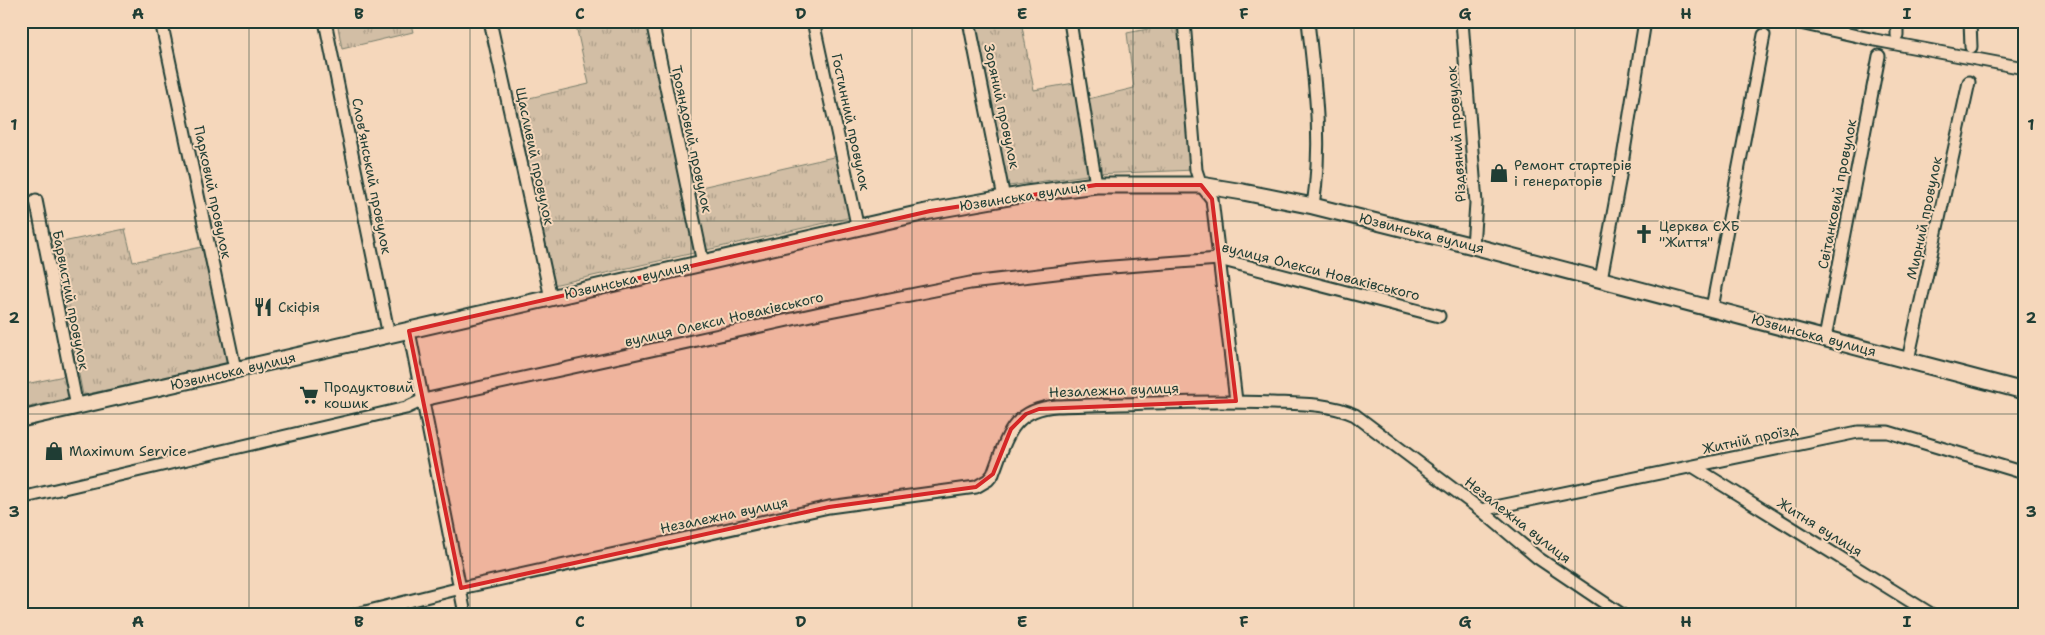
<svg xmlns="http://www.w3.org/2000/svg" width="2045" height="635" font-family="'Shantell Sans',sans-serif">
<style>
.grass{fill:url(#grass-tufts);stroke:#787e6c}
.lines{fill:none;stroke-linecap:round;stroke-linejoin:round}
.minor-casing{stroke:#1f3d34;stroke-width:15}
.secondary-casing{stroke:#1f3d34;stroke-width:19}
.minor{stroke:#f5d7bb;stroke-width:11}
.secondary{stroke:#f5d7bb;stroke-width:15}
.marked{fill:#d62828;fill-opacity:0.2;stroke:#d62828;stroke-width:4;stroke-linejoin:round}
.grid{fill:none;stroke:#1f3d34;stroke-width:1;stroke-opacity:0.55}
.labels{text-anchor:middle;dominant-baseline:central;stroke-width:4;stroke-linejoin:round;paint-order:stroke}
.street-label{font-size:14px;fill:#1f3d34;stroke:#f5d7bb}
.poi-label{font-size:14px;fill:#1f3d34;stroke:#f5d7bb;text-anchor:start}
.neatline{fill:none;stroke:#1f3d34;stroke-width:2}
.grid-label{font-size:16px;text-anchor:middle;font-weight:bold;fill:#1f3d34}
</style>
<defs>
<pattern id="grass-tufts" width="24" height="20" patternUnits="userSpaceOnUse" patternTransform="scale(1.25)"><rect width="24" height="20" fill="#d2bea5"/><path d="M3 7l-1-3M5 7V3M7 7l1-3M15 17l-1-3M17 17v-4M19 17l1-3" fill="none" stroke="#aa9c87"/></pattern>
</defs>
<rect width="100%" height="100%" fill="#f5d7bb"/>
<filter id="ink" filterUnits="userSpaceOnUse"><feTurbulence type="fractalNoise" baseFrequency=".02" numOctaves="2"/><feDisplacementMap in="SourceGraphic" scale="10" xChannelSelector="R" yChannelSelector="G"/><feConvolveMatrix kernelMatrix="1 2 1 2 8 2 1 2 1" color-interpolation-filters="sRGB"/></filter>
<g filter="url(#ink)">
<g class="grass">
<path d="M 337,21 L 410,21 L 413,32 L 342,49 Z"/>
<path d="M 575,21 L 652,21 L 688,190 L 842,155 L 856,216 L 549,286 L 508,103 L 589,84 Z"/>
<path d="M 968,21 L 1021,21 L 1034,90 L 1080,82 L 1084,100 L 1134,88 L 1127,33 L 1184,22 L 1196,170 L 1094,174 L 1002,187 Z"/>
<path d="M 125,229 L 133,262 L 202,247 L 228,364 L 83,395 L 53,244 Z"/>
<path d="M 64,376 L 69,398 L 21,409 L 21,385 Z"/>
</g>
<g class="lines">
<g class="minor-casing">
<g id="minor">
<path d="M 161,21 L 235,369"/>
<path d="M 325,21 L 389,336"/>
<path d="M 490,21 L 551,298"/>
<path d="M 652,21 L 703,263"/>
<path d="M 813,21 L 858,229"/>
<path d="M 969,21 L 1004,198"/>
<path d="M 1070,21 L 1096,185"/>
<path d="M 1184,21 L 1196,170 L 1201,185 L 1212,199 L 1236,401"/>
<path d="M 1308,21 C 1315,86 1323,140 1313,206"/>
<path d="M 1462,21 L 1476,203 L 1473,246"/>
<path d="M 1791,21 L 1875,40 L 2024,68"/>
<path d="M 1897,21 L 1897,35"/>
<path d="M 1970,21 L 1971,47"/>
<path d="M 36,200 L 77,407"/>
<path d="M 1601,279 L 1619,182 L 1645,21"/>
<path d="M 1712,308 L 1764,35"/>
<path d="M 409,331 L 465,614"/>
<path d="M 1825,338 L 1879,56"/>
<path d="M 1908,360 L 1969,82"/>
<path d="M 1694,467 L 1931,614"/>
<path d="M 21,498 L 406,408 L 423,400 L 820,313 L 970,283 L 1099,268 L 1219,259 L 1439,316"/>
<path d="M 1481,510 L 1858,432 L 1888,432 L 2024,473"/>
<path d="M 357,614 L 461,588 L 829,507 L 976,487 L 988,480 L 993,474 C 1007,437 1012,409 1057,406 C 1129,404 1201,400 1272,403 C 1300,404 1329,403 1355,415 L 1481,510 L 1538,558 L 1621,614"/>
</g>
</g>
<g class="secondary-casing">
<path id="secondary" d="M 21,419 L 930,211 L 1026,194 L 1096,185 L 1201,185 L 1243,192 L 1313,206 L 1473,246 L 2024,391"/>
</g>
<use href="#minor" class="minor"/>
<use href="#secondary" class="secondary"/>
</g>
</g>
<path class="marked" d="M 1096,185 L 1201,185 L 1212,199 L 1236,401 L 1039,409 L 1026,414 L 1011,429 L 993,474 L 976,487 L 829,507 L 461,588 L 409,331 L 930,211 Z"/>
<path class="grid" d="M 249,21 L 249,614M 470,21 L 470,614M 691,21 L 691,614M 912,21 L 912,614M 1133,21 L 1133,614M 1354,21 L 1354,614M 1575,21 L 1575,614M 1796,21 L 1796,614M 21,221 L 2024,221M 21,414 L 2024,414"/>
<defs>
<g id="shop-bare" transform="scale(1.5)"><path d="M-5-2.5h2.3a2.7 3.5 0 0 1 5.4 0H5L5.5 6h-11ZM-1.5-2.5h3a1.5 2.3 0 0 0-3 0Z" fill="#1f3d34" stroke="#f5d7bb" stroke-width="2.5" paint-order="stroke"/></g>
<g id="church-bare" transform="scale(1.5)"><path d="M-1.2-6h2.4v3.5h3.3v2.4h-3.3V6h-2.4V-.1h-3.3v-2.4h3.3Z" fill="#1f3d34" stroke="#f5d7bb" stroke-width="2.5" paint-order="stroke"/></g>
<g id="restaurant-bare" transform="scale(1.5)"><path d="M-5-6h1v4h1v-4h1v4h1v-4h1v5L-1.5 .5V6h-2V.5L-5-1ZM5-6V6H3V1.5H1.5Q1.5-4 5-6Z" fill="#1f3d34" stroke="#f5d7bb" stroke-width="2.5" paint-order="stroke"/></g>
<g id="supermarket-bare" transform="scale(1.5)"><path d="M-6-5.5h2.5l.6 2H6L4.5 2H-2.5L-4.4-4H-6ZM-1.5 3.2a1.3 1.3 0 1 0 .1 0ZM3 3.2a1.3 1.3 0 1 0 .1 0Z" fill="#1f3d34" stroke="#f5d7bb" stroke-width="2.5" paint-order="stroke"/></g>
</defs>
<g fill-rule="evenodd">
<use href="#shop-bare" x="1499" y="173"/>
<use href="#church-bare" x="1644" y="234"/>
<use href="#restaurant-bare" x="263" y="307"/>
<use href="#supermarket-bare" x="309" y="395"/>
<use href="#shop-bare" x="54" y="451"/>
</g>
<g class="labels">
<g class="street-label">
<text transform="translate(1002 106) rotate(78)">Зоряний провулок</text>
<text transform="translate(851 122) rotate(78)">Гостинний провулок</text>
<text transform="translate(1456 134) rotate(-94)">Різдвяний провулок</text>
<text transform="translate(692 139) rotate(78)">Трояндовий провулок</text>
<text transform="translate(535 156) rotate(78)">Щасливий провулок</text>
<text transform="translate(372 176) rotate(79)">Словʼянський провулок</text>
<text transform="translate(213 192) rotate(78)">Парковий провулок</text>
<text transform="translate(1837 194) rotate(-79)">Світанковий провулок</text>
<text transform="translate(1023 196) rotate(-9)">Юзвинська вулиця</text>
<text transform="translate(1924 218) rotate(-78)">Мирний провулок</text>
<text transform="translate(1422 233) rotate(14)">Юзвинська вулиця</text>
<text transform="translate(1321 271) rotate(14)">вулиця Олекси Новаківського</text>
<text transform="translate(627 280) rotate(-13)">Юзвинська вулиця</text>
<text transform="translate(71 300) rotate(79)">Барвистий провулок</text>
<text transform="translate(724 319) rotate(-13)">вулиця Олекси Новаківського</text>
<text transform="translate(1814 335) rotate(15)">Юзвинська вулиця</text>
<text transform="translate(233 371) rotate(-13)">Юзвинська вулиця</text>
<text transform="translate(1114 390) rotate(-2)">Незалежна вулиця</text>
<text transform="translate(1750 439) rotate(-12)">Житній проїзд</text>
<text transform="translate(724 515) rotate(-12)">Незалежна вулиця</text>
<text transform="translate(1518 520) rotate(38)">Незалежна вулиця</text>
<text transform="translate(1820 527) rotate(32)">Житня вулиця</text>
</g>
<g class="poi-label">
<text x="1514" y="165">Ремонт стартерів<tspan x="1514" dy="16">і генераторів</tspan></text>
<text x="1659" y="226">Церква ЄХБ<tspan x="1659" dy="16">"Життя"</tspan></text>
<text x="278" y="307">Скіфія</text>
<text x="324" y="387">Продуктовий<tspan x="324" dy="16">кошик</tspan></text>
<text x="69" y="451">Maximum Service</text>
</g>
</g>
<rect width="2045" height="635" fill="none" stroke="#f5d7bb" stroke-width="55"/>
<rect x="28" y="28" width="1990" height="580" class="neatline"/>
<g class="grid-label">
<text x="138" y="19">A</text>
<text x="359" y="19">B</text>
<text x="580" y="19">C</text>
<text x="801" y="19">D</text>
<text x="1022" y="19">E</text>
<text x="1244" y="19">F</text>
<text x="1465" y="19">G</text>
<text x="1686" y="19">H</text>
<text x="1907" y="19">I</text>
<text x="14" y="130">1</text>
<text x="2031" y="130">1</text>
<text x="14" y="323">2</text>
<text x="2031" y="323">2</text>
<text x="14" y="517">3</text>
<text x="2031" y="517">3</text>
<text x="138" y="627">A</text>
<text x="359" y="627">B</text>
<text x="580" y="627">C</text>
<text x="801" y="627">D</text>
<text x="1022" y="627">E</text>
<text x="1244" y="627">F</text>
<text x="1465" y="627">G</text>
<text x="1686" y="627">H</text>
<text x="1907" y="627">I</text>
</g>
</svg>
